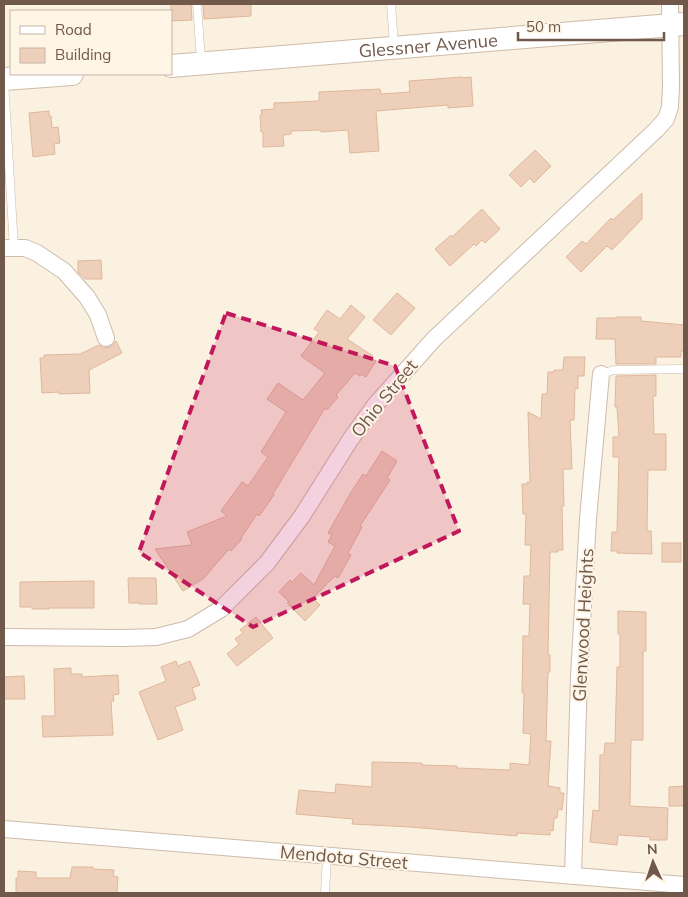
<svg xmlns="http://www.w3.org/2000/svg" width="688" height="897" font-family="Mulish,sans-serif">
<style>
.building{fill:#eed0ba;stroke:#dfb79c}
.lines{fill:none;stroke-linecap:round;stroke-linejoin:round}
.lane-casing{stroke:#cdbbac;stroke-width:9}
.street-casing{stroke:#cdbbac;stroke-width:18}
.secondary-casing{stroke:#cfbba9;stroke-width:24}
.lane{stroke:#fff;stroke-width:8}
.street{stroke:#fff;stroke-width:16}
.secondary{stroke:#fff;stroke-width:22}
.marked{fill:#c2185b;fill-opacity:0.2;stroke:#c2185b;stroke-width:4;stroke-dasharray:10 6;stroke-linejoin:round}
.labels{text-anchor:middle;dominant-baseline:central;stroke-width:4;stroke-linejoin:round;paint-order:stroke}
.street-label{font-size:18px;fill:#70584a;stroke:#fef5e7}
</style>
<rect width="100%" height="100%" fill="#faf1e1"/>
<g class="building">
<path d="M 171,4 L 191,4 L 192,20 L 171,21 Z"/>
<path d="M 203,4 L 251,4 L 251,16 L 204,19 Z"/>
<path d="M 462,77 L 462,78 L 471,77 L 473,106 L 448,108 L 448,105 L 376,111 L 379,151 L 350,153 L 348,130 L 321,132 L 321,130 L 291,131 L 291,134 L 283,135 L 284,146 L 263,147 L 263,132 L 261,132 L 260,115 L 262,115 L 261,110 L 274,109 L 274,103 L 319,101 L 319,92 L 380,89 L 381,94 L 410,92 L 409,81 Z"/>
<path d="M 49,111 L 49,116 L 51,116 L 52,128 L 58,127 L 60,143 L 54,144 L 55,154 L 33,157 L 29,113 Z"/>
<path d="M 535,150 L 551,166 L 534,183 L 530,178 L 521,187 L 509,175 Z"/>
<path d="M 642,193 L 642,219 L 612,250 L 607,246 L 581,272 L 566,257 L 582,241 L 586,244 L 611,218 L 613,220 Z"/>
<path d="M 482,209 L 500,229 L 485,243 L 482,240 L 476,246 L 474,244 L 450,266 L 435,249 L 451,235 L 452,237 Z"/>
<path d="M 101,260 L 102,279 L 85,279 L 78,272 L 78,261 Z"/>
<path d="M 397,293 L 415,308 L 391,335 L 373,320 Z"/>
<path d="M 351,305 L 365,317 L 347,339 L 373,356 L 371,358 L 376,361 L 366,377 L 361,374 L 360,376 L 355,373 L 336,395 L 338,397 L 327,410 L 325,408 L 288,469 L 273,494 L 274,495 L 259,516 L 257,514 L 241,538 L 242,539 L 231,551 L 229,549 L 203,579 L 183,591 L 155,549 L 192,545 L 187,532 L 227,516 L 221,511 L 242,482 L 248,486 L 268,457 L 261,452 L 286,412 L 267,399 L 278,383 L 303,400 L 325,373 L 301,356 L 319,332 L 314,329 L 327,310 L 340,319 Z"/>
<path d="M 616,317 L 641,317 L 641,321 L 684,325 L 684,351 L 681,351 L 681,357 L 656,357 L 656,364 L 616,364 L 615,339 L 596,339 L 597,318 L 615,318 Z"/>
<path d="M 116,341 L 122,353 L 89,370 L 90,393 L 59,394 L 59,392 L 42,393 L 40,358 L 44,358 L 44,355 L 80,354 L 99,345 L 104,348 L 110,347 L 113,345 Z"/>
<path d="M 564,357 L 585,357 L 584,376 L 578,376 L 578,389 L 575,388 L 574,420 L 570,420 L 572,469 L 563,469 L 564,506 L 562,506 L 563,550 L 557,550 L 558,552 L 550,552 L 548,655 L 550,655 L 550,672 L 548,672 L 546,741 L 551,741 L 548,786 L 560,788 L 560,793 L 564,793 L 562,810 L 558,809 L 557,818 L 554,818 L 553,831 L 550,830 L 550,835 L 517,833 L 517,836 L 410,827 L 352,824 L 353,819 L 296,814 L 299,790 L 335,793 L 336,784 L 372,787 L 372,762 L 422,763 L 422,765 L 457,766 L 457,768 L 510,770 L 510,763 L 529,765 L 531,734 L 523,733 L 524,693 L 522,693 L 523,636 L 529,636 L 530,604 L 523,604 L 524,576 L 530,576 L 531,545 L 525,545 L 526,514 L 523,514 L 522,484 L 528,484 L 527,482 L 530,482 L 528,412 L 541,419 L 542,394 L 547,394 L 548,372 L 554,372 L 554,370 L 563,370 Z"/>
<path d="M 656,375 L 656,396 L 653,396 L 654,434 L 666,434 L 666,470 L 648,470 L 647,531 L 651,531 L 652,554 L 617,553 L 617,551 L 611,551 L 612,532 L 617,532 L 619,457 L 613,457 L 613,437 L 619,437 L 617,407 L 615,407 L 616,376 Z"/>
<path d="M 382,451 L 397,461 L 387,478 L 390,480 L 360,526 L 362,527 L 348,553 L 351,555 L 338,578 L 335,576 L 313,598 L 320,605 L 305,621 L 287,603 L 289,602 L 279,592 L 290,580 L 292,582 L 301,573 L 314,585 L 335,546 L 328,542 L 332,535 L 328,533 L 350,494 L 363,474 L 366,476 Z"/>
<rect x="662" y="543" width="19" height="19"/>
<path d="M 128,578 L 156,578 L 157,604 L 139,604 L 140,603 L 129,603 Z"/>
<path d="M 94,581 L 94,608 L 49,608 L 49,609 L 32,609 L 32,607 L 20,607 L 20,582 Z"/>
<path d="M 618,611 L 646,612 L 646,651 L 643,651 L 643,740 L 631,740 L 630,806 L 668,808 L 667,840 L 650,840 L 650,837 L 618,835 L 617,845 L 590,842 L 593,810 L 599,811 L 600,755 L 604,755 L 605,743 L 615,743 L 617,667 L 620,667 L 620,634 L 618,634 Z"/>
<path d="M 256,617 L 273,638 L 237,666 L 227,654 L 239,644 L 235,639 L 243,633 L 240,630 Z"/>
<path d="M 176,661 L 178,666 L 190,661 L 200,685 L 192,688 L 196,699 L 175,707 L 183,730 L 158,740 L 139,692 L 166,681 L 161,667 Z"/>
<path d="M 71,668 L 71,674 L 82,674 L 82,677 L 118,675 L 119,694 L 113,695 L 114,701 L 111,701 L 113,735 L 43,737 L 42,716 L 55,716 L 54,669 Z"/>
<path d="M 24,676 L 25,699 L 4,699 L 4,677 Z"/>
<path d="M 684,786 L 684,806 L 669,806 L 669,787 Z"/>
<path d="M 72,867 L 93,867 L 93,869 L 114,870 L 113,876 L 118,877 L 117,893 L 16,893 L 16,878 L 18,878 L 18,871 L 36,872 L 36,878 L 70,878 Z"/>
</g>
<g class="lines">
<g class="lane-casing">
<g id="lane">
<path d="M 197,4 L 201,61"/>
<path d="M 391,4 L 394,45"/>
<path d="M 4,81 L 14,248"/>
<path d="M 601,374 L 614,370 L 684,369"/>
<path d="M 325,893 L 327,856"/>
</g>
</g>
<g class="street-casing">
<g id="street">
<path d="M 4,248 L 25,248 L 37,253 L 64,271 L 87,297 L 98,315 L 106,338"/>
<path d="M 4,637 L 124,638 L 156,637 L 188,629 L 221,609 L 267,563 L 302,516 L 350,440 L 376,404 L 434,339 L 656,130 L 666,119 L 670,107 L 671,86 L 670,4"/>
<path d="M 4,829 L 684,885"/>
<path d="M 573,876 L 579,677 L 588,519 L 601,374"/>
</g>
</g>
<g class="secondary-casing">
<g id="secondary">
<path id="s1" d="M 171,66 L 684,24"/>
<path d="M 4,79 L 72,74"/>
</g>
</g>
<use href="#lane" class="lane"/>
<use href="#street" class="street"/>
<use href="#secondary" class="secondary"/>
</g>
<path class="marked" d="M 226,313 L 395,366 L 459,531 L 253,627 L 139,552 Z"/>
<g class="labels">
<g class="street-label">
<text stroke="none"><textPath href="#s1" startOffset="258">Glessner Avenue</textPath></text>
<text transform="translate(384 398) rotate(-51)">Ohio Street</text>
<text transform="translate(583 625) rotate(-87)">Glenwood Heights</text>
<text transform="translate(344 857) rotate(5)">Mendota Street</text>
</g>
</g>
<rect width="688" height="897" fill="none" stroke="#70584a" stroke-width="10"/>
<rect x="10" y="10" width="162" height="65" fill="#fef5e7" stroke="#c5b6a8"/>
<rect x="20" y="26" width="25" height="8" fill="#ffffff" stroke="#c5b6a8"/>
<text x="55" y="35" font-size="15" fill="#70584a">Road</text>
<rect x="20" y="48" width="25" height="15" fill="#eed0ba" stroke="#c5b6a8"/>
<text x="55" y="60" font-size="15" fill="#70584a">Building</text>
<g transform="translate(653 862) rotate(357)" stroke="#fef5e7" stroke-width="4" paint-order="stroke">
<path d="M0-4L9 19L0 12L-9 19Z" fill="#70584a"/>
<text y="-8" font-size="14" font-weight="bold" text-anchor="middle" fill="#70584a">N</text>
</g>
<path d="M518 32v8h146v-8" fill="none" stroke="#70584a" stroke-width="2.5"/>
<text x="526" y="32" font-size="15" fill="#70584a" stroke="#fef5e7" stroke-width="4" paint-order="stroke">50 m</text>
</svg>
